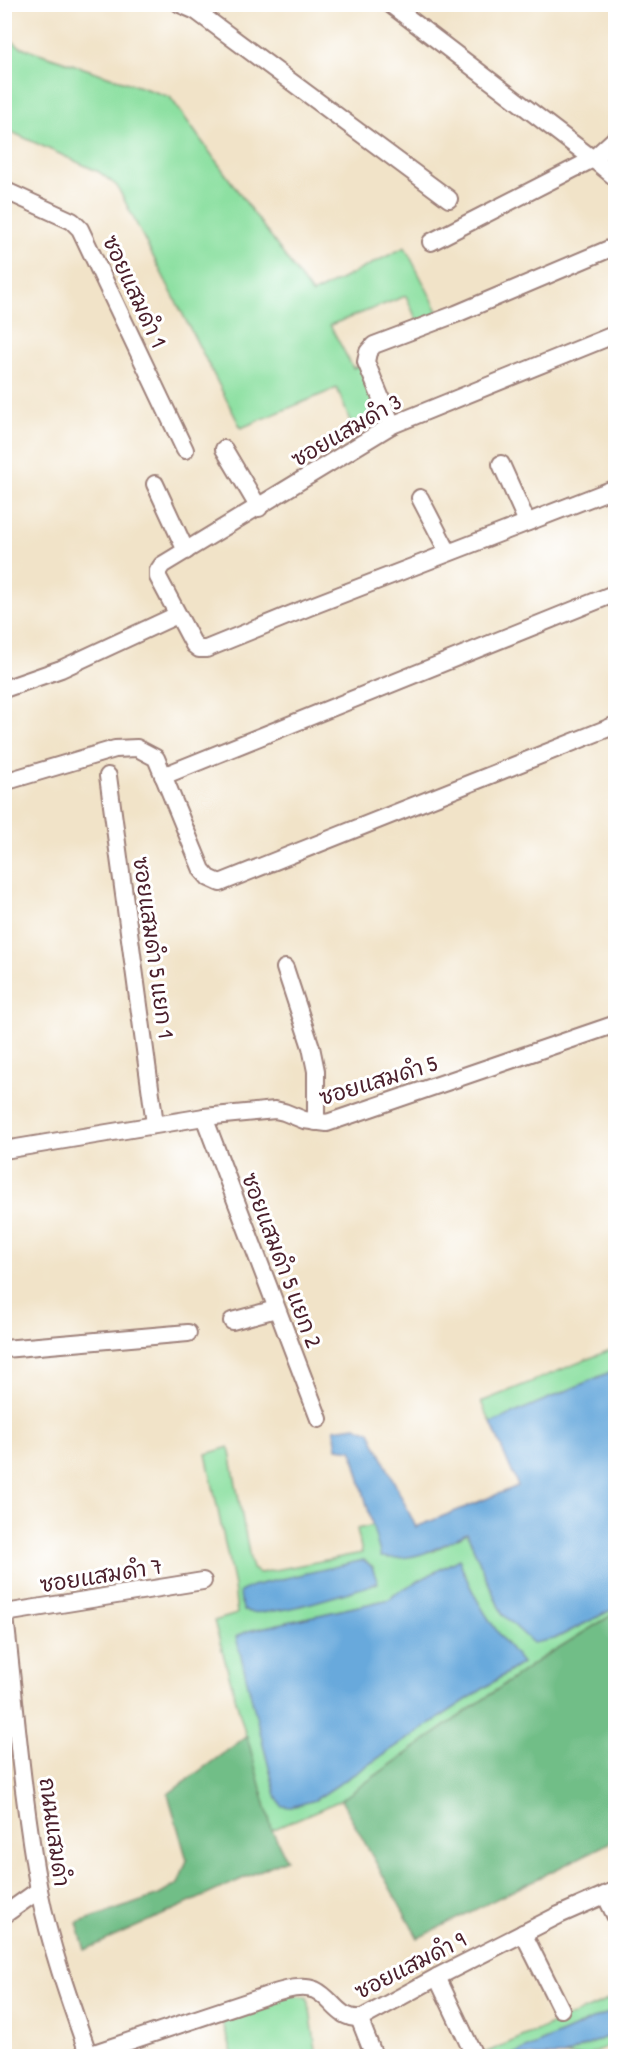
<svg xmlns="http://www.w3.org/2000/svg" width="620" height="2061" font-family="'Patrick Hand','Playpen Sans Thai',sans-serif">
<style>
.green{fill:#8ce0a1;stroke:#6b8066;stroke-width:1.5;fill-rule:evenodd}
.forest{fill:#71be87;stroke:#5e6e59;stroke-width:1.5}
.water{fill:#68a9dc;stroke:#596484;stroke-width:1.5}
.lines{fill:none;stroke-linecap:round;stroke-linejoin:round}
.minor-casing{stroke:#9e817a;stroke-width:20}
.minor{stroke:#fff;stroke-width:16}
.labels{text-anchor:middle;dominant-baseline:central;stroke-width:6;stroke-linejoin:round;paint-order:stroke}
.street-label{font-size:22px;fill:#4a1f2b;stroke:#fff}
</style>
<rect width="100%" height="100%" fill="#fff"/>
<filter id="ink" filterUnits="userSpaceOnUse"><feTurbulence type="fractalNoise" baseFrequency=".0167" numOctaves="2"/><feDisplacementMap in="SourceGraphic" scale="12" xChannelSelector="R" yChannelSelector="G"/><feConvolveMatrix kernelMatrix="1 2 1 2 8 2 1 2 1" color-interpolation-filters="sRGB"/></filter>
<filter id="wash" filterUnits="userSpaceOnUse"><feTurbulence type="fractalNoise" baseFrequency=".008" numOctaves="4" result="noise"/><feDisplacementMap in="SourceGraphic" scale="24" xChannelSelector="R" yChannelSelector="G"/><feGaussianBlur stdDeviation="1.35" result="paint"/><feColorMatrix in="noise" values="0 0 0 0 0 0 0 0 0 0 0 0 0 0 0 0 0 1.4 0 .05"/><feComposite in="paint" operator="in"/></filter>
<g filter="url(#wash)">
<rect width="100%" height="100%" fill="#f1e3c8"/>
<g class="green">
<path d="M 5,36 L 21,47 L 170,97 L 312,294 L 405,247 L 439,313 L 417,321 L 406,296 L 330,325 L 353,368 L 361,365 L 379,415 L 352,426 L 337,388 L 241,428 L 117,186 L 99,172 L 5,129 Z"/>
<path d="M 615,1348 L 615,1370 L 491,1423 L 481,1402 Z"/>
<path d="M 229,1447 L 252,1569 L 260,1573 L 362,1553 L 357,1529 L 374,1525 L 381,1556 L 433,1551 L 467,1533 L 502,1614 L 555,1639 L 615,1608 L 615,1613 L 539,1660 L 341,1800 L 272,1830 L 214,1621 L 237,1614 L 234,1586 L 206,1454 ZM 459,1559 C 472,1598 495,1631 522,1663 L 315,1800 L 291,1807 L 277,1799 L 237,1637 L 248,1631 L 390,1599 L 394,1594 ZM 364,1560 L 373,1567 L 252,1586 Z"/>
<path d="M 288,1995 L 308,1997 L 317,2056 L 233,2056 L 221,2017 Z"/>
<path d="M 615,1997 L 615,2010 L 510,2056 L 478,2056 Z"/>
<path d="M 615,2033 L 615,2043 L 586,2056 L 563,2056 Z"/>
</g>
<g class="forest">
<path d="M 615,1613 L 615,1840 L 418,1938 L 341,1800 L 539,1660 Z"/>
<path d="M 247,1736 L 272,1830 L 286,1859 L 85,1950 L 77,1923 L 159,1895 L 178,1884 L 187,1860 L 168,1794 Z"/>
</g>
<g class="water">
<path d="M 615,1370 L 615,1608 L 554,1639 L 533,1643 L 502,1614 L 467,1533 C 437,1548 417,1562 381,1557 L 352,1450 L 337,1448 L 334,1429 L 356,1426 L 370,1432 L 416,1527 L 518,1486 L 491,1423 Z"/>
<path d="M 459,1559 C 472,1598 495,1631 522,1663 L 315,1800 L 291,1807 L 282,1806 L 277,1799 L 236,1637 L 248,1631 L 390,1599 L 394,1594 Z"/>
<path d="M 364,1560 L 372,1567 L 378,1583 C 347,1592 272,1619 244,1611 L 241,1602 L 240,1592 L 252,1586 Z"/>
<path d="M 615,2010 L 615,2033 L 563,2056 L 510,2056 Z"/>
</g>
</g>
<g filter="url(#ink)">
<g class="lines">
<g class="minor-casing">
<g id="minor">
<path d="M 180,4 L 196,11 L 449,199"/>
<path d="M 390,4 L 593,159 L 616,178"/>
<path d="M 4,190 L 72,221 L 80,229 L 185,450"/>
<path d="M 431,242 L 593,159 L 616,138"/>
<path d="M 616,334 L 392,425 L 162,565 L 158,571 L 158,577 L 194,645 L 199,649 L 206,649 L 309,607 L 616,488"/>
<path d="M 392,425 L 366,362 L 368,352 L 374,345 L 456,314 L 616,246"/>
<path d="M 224,449 L 259,508"/>
<path d="M 501,464 L 527,522"/>
<path d="M 155,484 L 186,551"/>
<path d="M 420,498 L 448,552"/>
<path d="M 4,689 L 61,669 L 177,615"/>
<path d="M 108,776 L 155,1124"/>
<path d="M 163,776 L 616,593"/>
<path d="M 4,782 L 115,749 L 137,748 L 156,758 L 202,870 L 209,878 L 220,883 L 616,725"/>
<path d="M 285,968 L 311,1047 L 316,1071 L 316,1122"/>
<path d="M 204,1117 L 319,1419"/>
<path d="M 4,1150 L 204,1117 L 275,1110 L 284,1112 L 304,1120 L 327,1123 L 616,1024"/>
<path d="M 232,1321 L 276,1309"/>
<path d="M 4,1349 L 188,1333"/>
<path d="M 4,1608 C 15,1702 22,1797 39,1890 C 50,1946 70,2002 89,2056"/>
<path d="M 5,1613 L 203,1581"/>
<path d="M 605,1895 L 616,1917"/>
<path d="M 4,1915 L 39,1890"/>
<path d="M 523,1933 L 561,2009"/>
<path d="M 437,1977 L 474,2055"/>
<path d="M 359,2018 L 374,2056"/>
<path d="M 88,2055 L 268,1995 C 282,1991 301,1984 315,1990 C 334,1999 337,2020 362,2018 L 437,1977 L 559,1915 L 616,1890"/>
</g>
</g>
<use href="#minor" class="minor"/>
</g>
</g>
<g class="labels">
<g class="street-label">
<text transform="translate(135 291) rotate(65)">ซอยแสมดำ 1</text>
<text transform="translate(346 430) rotate(-30)">ซอยแสมดำ 3</text>
<text transform="translate(154 947) rotate(82)">ซอยแสมดำ 5 แยก 1</text>
<text transform="translate(378 1080) rotate(-17)">ซอยแสมดำ 5</text>
<text transform="translate(282 1260) rotate(69)">ซอยแสมดำ 5 แยก 2</text>
<text transform="translate(101 1575) rotate(-9)">ซอยแสมดำ 7</text>
<text transform="translate(55 1832) rotate(82)">ถนนแสมดำ</text>
<text transform="translate(410 1965) rotate(-27)">ซอยแสมดำ 9</text>
</g>
</g>
<rect width="620" height="2061" fill="none" stroke="#fff" stroke-width="24"/>
</svg>
